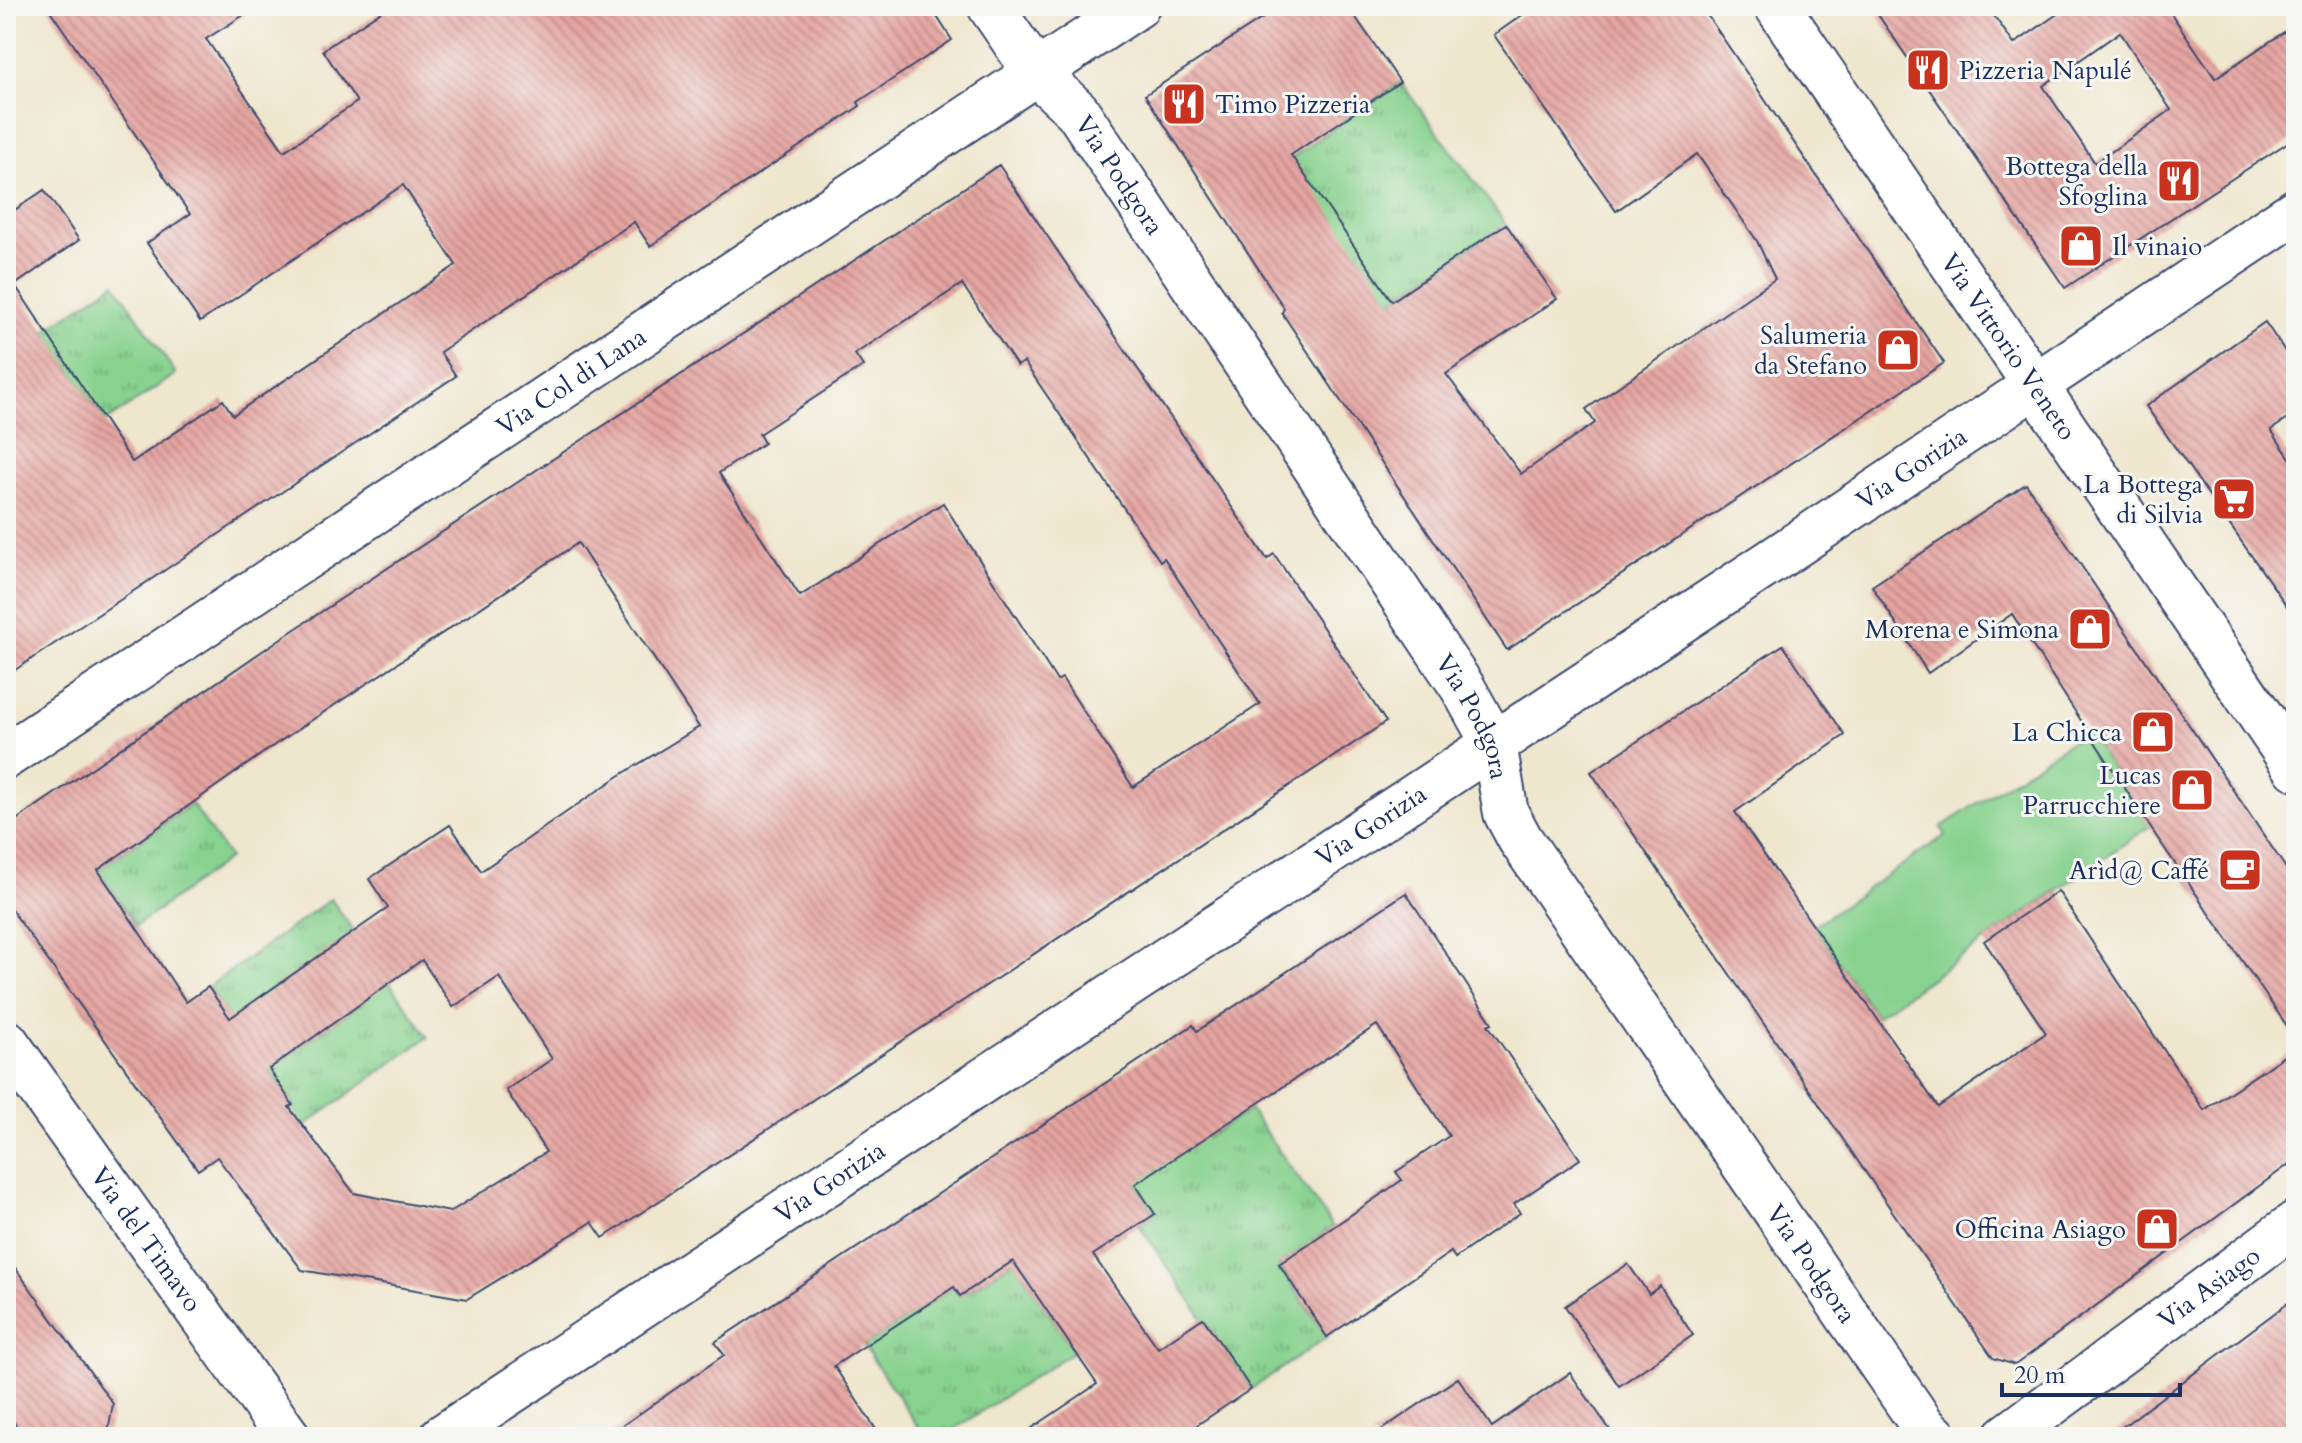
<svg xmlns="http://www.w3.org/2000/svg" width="2302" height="1443" font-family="Cardo,serif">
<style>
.grass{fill:url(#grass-tufts);stroke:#528076;stroke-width:2}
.garden{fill:#88d28f;stroke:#528076;stroke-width:2}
.building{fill:url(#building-back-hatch);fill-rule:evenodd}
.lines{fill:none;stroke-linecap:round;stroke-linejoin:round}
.minor-casing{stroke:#3b4a6f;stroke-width:48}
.minor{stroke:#fff;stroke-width:44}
.labels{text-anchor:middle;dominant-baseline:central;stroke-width:6;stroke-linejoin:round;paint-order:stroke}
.poi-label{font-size:26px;fill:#1b2f5e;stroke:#f6f6f2;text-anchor:end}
.street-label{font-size:26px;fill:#1b2f5e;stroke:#f6f6f2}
</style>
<defs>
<pattern id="grass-tufts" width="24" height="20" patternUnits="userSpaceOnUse" patternTransform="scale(2)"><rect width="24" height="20" fill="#88d28f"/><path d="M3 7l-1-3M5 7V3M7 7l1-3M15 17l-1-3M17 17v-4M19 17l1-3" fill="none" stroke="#6eab78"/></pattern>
<pattern id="building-back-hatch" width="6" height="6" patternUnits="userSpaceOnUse" patternTransform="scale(2)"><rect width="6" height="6" fill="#e5a4a0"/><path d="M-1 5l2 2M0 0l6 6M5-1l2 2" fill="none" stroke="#b98686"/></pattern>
</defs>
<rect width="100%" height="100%" fill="#f6f6f2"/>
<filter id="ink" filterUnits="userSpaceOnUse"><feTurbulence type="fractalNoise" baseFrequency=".0125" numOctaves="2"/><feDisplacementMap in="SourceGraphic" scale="16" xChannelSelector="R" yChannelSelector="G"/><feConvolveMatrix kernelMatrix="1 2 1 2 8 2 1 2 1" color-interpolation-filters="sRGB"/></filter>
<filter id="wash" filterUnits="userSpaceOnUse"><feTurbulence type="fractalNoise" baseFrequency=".006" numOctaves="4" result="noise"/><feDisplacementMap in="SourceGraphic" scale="32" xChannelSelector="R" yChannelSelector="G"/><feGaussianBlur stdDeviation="1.8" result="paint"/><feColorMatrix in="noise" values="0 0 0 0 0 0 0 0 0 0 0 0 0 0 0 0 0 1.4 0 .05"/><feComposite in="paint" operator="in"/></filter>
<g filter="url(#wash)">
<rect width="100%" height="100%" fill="#efe6ce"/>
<g class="grass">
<path d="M 1400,82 L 1506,224 L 1387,304 L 1286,162 Z"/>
<path d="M 115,283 L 176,374 L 105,422 L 45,331 Z"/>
<path d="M 192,804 L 229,858 L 136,926 L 98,870 Z"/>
<path d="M 331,899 L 428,1037 L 290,1136 L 276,1116 L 293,1104 L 269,1069 L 366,1000 L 230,1018 L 208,987 Z"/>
<path d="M 1250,1110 L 1333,1227 L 1279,1265 L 1327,1337 L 1251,1389 L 1139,1225 L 1155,1214 L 1126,1171 L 1197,1124 L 1206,1138 Z"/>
<path d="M 1014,1261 L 1074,1351 L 942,1437 L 925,1437 L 864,1346 L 954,1287 L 960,1296 Z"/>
</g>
<path class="garden" d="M 2087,731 L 2150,826 L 1876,1016 L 1813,926 L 1946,835 L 1941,827 Z"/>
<g id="blocks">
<g class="building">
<path d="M 47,6 L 258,6 L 206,39 L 284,151 L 357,102 L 323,50 L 389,6 L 930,6 L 952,40 L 858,102 L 860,106 L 650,246 L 634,222 L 440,352 L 456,376 L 6,676 L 6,216 L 44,190 L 79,240 L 15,285 L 132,462 L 223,400 L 233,415 L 456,265 L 403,185 L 200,322 L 147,243 L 190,214 Z"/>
<path d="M 1281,6 L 1348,6 L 1400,82 L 1291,155 L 1392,301 L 1506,224 L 1557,299 L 1446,374 L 1521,474 L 1595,423 L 1586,409 L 1775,279 L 1757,241 L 1697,154 L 1616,211 L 1494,35 L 1535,6 L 1701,6 L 1944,363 L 1507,650 L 1282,313 L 1284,308 L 1145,95 Z"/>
<path d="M 1872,6 L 1987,6 L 2014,44 L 2069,6 L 2166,6 L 2215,78 L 2296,24 L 2296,137 L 2065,288 ZM 2120,32 L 2171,110 L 2095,163 L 2043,86 Z"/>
<path d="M 999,165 L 1267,559 L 1274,554 L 1386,722 L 603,1238 L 592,1222 L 467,1299 L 302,1270 L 217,1157 L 198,1170 L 6,902 L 6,827 L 280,639 ZM 962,284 L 1017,366 L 1024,362 L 1160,561 L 1164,558 L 1260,704 L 1133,787 L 1062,678 L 1057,681 L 943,503 L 800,596 L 719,473 L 764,443 L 759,434 L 863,366 L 855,354 ZM 578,543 L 699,727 L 619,776 L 481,871 L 450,825 L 369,879 L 388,908 L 230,1018 L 208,987 L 186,1002 L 98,870 L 273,746 ZM 422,960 L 453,1007 L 499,977 L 552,1059 L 506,1090 L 546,1152 L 450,1212 L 354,1193 L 289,1107 L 293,1105 L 269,1069 Z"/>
<path d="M 2265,322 L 2296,367 L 2296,413 L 2271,430 L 2296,467 L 2296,619 L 2146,406 Z"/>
<path d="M 2026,484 L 2296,883 L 2296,1039 L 2154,833 L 2012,614 L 1928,673 L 1872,586 Z"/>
<path d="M 1783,645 L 1845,735 L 1735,812 L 1938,1107 L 2046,1033 L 1984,941 L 2058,891 L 2204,1110 L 2296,1048 L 2296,1159 L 2015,1365 L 1993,1358 L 1591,772 Z"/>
<path d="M 1406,893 L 1492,1023 L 1488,1025 L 1580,1159 L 1514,1204 L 1520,1213 L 1455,1258 L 1451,1252 L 1327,1337 L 1279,1264 L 1402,1180 L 1396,1172 L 1449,1136 L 1377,1025 L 1135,1184 L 1155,1214 L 1093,1255 L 1158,1348 L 1203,1318 L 1251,1389 L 1179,1437 L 1019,1437 L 1097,1384 L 1013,1261 L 960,1296 L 954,1287 L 834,1366 L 881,1437 L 606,1437 L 724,1355 L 715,1342 L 1193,1025 L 1197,1031 Z"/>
<path d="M 6,1255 L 113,1404 L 107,1437 L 24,1437 L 6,1411 Z"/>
<path d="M 1628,1264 L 1649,1294 L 1660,1286 L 1693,1335 L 1619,1386 L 1565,1306 Z"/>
<path d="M 2296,1297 L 2296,1422 L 2276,1437 L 2109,1437 Z"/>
<path d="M 1570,1373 L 1615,1437 L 1371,1437 L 1458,1378 L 1492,1427 Z"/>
</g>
</g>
</g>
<g filter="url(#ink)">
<use href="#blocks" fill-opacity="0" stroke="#3b4a6f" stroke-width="2"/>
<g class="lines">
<g class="minor-casing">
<g id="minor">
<path id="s1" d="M 990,6 L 1036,73 L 1077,111 L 1463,688 L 1494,744 L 1506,813 L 1520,839 L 1924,1427 L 1935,1437"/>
<path id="s2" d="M 1777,6 L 2296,768"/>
<path id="s3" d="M 6,756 L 1137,6"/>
<path id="s4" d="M 6,1042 L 288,1437"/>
<path id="s5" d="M 442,1437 L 1772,561 L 2296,211"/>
<path id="s6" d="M 2006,1437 L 2296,1223"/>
</g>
</g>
<use href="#minor" class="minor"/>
</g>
</g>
<defs>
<g id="restaurant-square" transform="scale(2.3)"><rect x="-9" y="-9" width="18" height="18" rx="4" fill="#c8321e" stroke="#f6f6f2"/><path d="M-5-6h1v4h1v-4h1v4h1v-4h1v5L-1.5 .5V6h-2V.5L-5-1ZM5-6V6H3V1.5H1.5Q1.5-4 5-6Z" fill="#fff"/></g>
<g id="shop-square" transform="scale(2.3)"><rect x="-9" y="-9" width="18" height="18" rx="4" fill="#c8321e" stroke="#f6f6f2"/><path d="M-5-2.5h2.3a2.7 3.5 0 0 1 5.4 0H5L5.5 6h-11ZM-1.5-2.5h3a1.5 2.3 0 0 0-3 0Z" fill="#fff"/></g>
<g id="supermarket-square" transform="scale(2.3)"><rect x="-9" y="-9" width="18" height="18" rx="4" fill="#c8321e" stroke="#f6f6f2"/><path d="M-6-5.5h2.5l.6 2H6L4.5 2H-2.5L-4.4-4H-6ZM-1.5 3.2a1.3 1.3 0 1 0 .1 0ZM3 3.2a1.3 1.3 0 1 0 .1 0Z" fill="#fff"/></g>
<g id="cafe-square" transform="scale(2.3)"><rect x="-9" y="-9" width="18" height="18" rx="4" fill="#c8321e" stroke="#f6f6f2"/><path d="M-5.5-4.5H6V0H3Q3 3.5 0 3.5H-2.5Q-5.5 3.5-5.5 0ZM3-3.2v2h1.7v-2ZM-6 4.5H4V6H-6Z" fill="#fff"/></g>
</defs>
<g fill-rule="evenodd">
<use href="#restaurant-square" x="1928" y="70"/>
<use href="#restaurant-square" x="1184" y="104"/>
<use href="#restaurant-square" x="2179" y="181"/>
<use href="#shop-square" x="2081" y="246"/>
<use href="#shop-square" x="1898" y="350"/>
<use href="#supermarket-square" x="2234" y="499"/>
<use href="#shop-square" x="2090" y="629"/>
<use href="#shop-square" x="2153" y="732"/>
<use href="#shop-square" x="2192" y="790"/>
<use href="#cafe-square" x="2240" y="870"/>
<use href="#shop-square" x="2157" y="1229"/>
</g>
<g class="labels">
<g class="poi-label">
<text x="1959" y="70" text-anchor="start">Pizzeria Napulé</text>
<text x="1215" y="104" text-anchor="start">Timo Pizzeria</text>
<text x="2148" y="166">Bottega della<tspan x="2148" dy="30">Sfoglina</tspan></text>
<text x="2112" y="246" text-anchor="start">Il vinaio</text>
<text x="1867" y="335">Salumeria<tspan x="1867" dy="30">da Stefano</tspan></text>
<text x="2203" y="484">La Bottega<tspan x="2203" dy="30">di Silvia</tspan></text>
<text x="2059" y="629">Morena e Simona</text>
<text x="2122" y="732">La Chicca</text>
<text x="2161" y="775">Lucas<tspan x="2161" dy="30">Parrucchiere</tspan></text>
<text x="2209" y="870">Arìd@ Caffé</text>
<text x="2126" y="1229">Officina Asiago</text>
</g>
<g class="street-label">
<text stroke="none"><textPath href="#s1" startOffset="214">Via Podgora</textPath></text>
<text stroke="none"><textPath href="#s2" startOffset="412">Via Vittorio Veneto</textPath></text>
<text stroke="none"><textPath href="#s3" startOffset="678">Via Col di Lana</textPath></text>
<text stroke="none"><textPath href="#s5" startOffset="1760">Via Gorizia</textPath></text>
<text stroke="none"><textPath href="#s1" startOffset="862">Via Podgora</textPath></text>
<text stroke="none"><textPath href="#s5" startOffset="1112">Via Gorizia</textPath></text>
<text stroke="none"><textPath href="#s5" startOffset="464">Via Gorizia</textPath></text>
<text stroke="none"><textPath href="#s4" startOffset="242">Via del Timavo</textPath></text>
<text stroke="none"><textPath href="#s1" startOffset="1510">Via Podgora</textPath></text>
<text stroke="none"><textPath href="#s6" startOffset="252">Via Asiago</textPath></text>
</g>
</g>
<rect width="2302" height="1443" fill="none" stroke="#f6f6f2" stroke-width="32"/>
<path d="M2002 1383v12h178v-12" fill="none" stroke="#1b2f5e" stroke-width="4"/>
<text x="2014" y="1383" font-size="24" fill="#1b2f5e" stroke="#f6f6f2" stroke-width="6" paint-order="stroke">20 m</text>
</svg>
